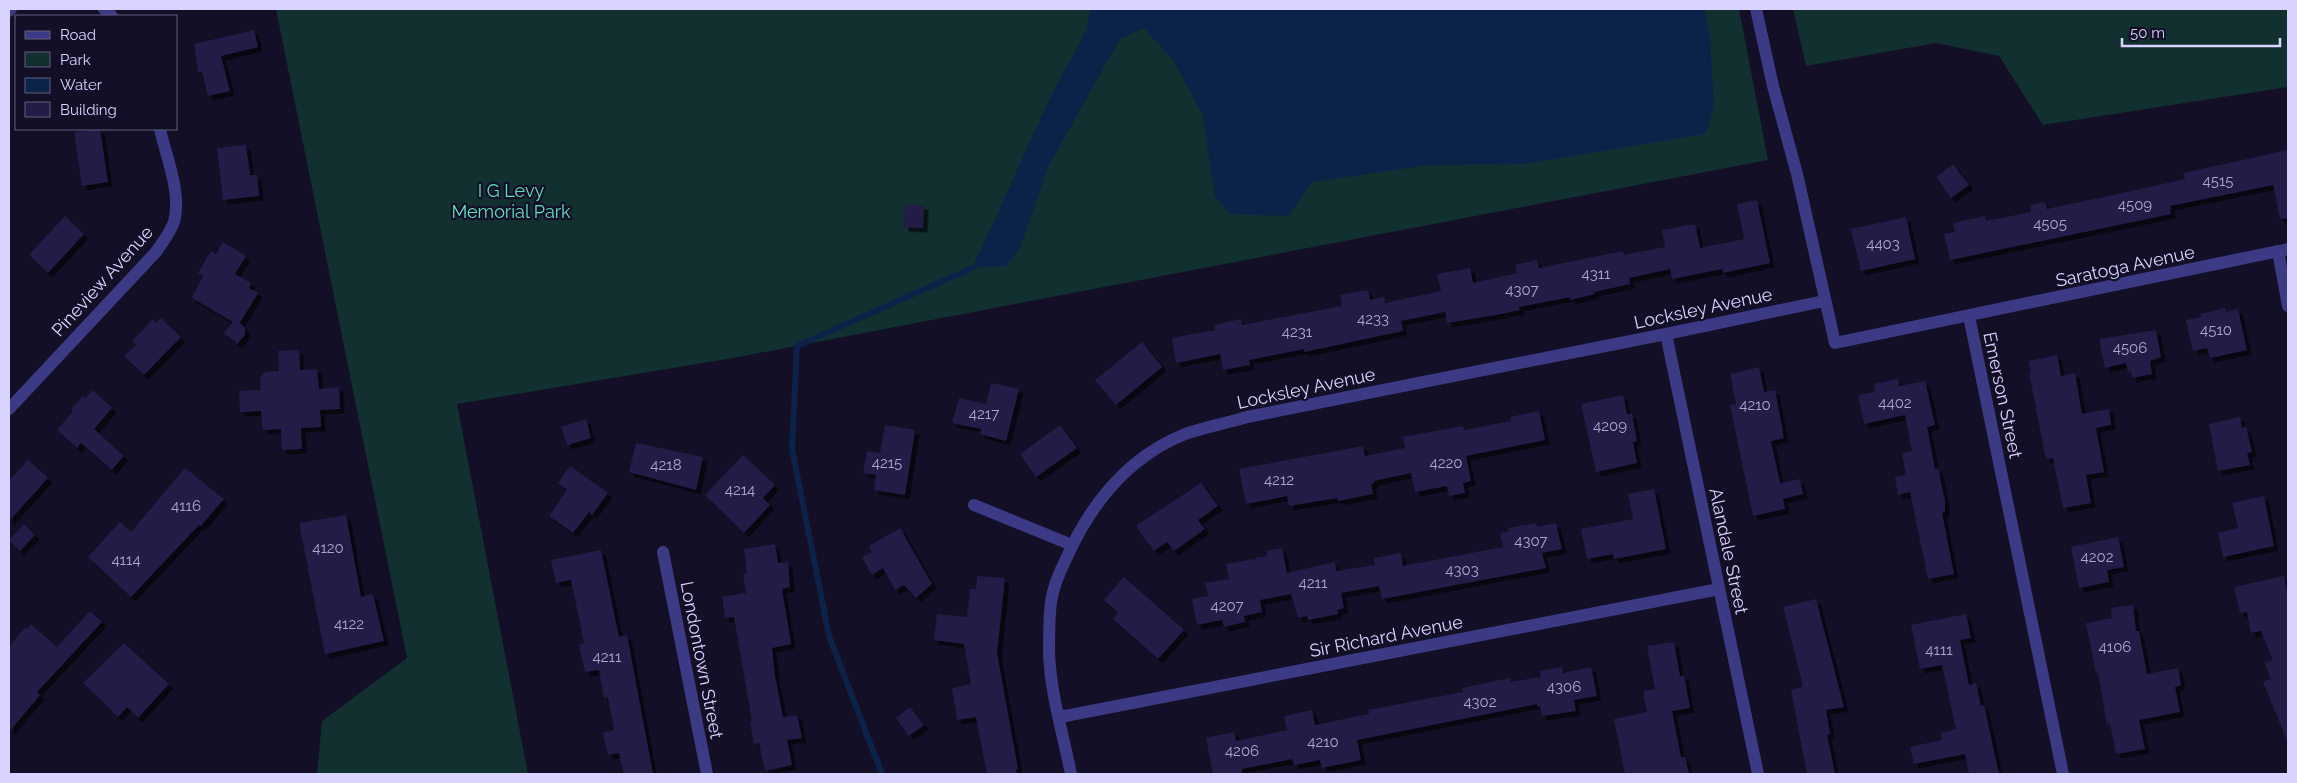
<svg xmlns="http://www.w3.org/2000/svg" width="2297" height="783" font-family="Raleway,sans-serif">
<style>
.green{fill:#12302f}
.water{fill:#0c2248}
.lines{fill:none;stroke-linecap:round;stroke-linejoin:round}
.stream{stroke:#0c2248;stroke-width:6}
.building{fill:#241b47;filter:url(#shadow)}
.street{stroke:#3d3a85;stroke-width:12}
.labels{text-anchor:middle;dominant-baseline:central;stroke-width:4.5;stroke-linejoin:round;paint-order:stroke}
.number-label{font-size:15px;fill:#aca6d1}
.park-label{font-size:18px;fill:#5fe0c0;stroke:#130f26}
.street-label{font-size:18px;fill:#d9d4ff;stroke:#130f26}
</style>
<defs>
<filter id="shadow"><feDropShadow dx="4.5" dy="4.5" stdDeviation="0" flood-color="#0009"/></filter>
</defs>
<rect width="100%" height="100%" fill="#130f26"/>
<g class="green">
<path d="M 276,9 L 1739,9 L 1768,160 L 733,358 L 457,404 L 528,774 L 317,774 L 322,721 L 407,658 Z"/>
<path d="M 1793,9 L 2288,9 L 2288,87 L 2043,125 L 1999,56 L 1936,43 L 1806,66 Z"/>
</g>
<path class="water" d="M 1090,9 L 1704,9 L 1710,36 L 1714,108 L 1705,134 L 1524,164 L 1428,165 L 1312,182 L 1288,216 L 1230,214 L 1215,196 L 1202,113 L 1173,60 L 1144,28 L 1120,39 L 1049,165 L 1020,248 L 1006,266 L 972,268 C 1002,208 1026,147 1055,88 C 1067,63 1089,36 1090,9 Z"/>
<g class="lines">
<path class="stream" d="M 882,774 L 829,636 L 792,449 L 797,346 L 972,268"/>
</g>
<g class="building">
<path d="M 254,30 L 258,47 L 221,56 L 230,91 L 208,96 L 202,72 L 198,72 L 194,44 Z"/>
<path d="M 100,129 L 108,182 L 82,186 L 74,132 Z"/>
<path d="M 246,145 L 250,175 L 257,175 L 259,196 L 223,200 L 217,148 Z"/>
<path d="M 2288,150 L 2288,218 L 2280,219 L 2273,185 L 2170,206 L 2171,214 L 1950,260 L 1944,234 L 1955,232 L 1953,223 L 1985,216 L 1986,221 L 2031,212 L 2030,205 L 2045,202 L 2047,209 L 2099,198 L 2185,179 L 2183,173 Z"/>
<path d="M 1953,164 L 1969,185 L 1951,198 L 1936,177 Z"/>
<path d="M 1757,200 L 1770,263 L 1723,273 L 1722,269 L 1672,279 L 1670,269 L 1629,278 L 1630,284 L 1594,292 L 1595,294 L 1570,300 L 1570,297 L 1519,307 L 1520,310 L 1496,315 L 1447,323 L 1445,312 L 1401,321 L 1403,331 L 1304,352 L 1304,349 L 1249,360 L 1250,365 L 1223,370 L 1220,354 L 1176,363 L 1172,338 L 1215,330 L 1214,325 L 1241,319 L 1242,325 L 1342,306 L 1340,295 L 1368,290 L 1370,300 L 1384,297 L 1385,303 L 1441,291 L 1437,274 L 1470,268 L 1473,283 L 1517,273 L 1515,265 L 1537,260 L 1539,268 L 1623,251 L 1624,255 L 1665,247 L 1662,230 L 1695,224 L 1700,248 L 1744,239 L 1737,204 Z"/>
<path d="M 905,205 L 924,205 L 923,228 L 904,227 Z"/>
<path d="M 65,216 L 84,234 L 48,273 L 29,255 Z"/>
<path d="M 1906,217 L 1915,259 L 1861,271 L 1851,229 Z"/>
<path d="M 223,242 L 246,256 L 235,274 L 251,283 L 249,288 L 258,293 L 240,323 L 245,328 L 245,335 L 237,344 L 224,333 L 233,322 L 192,298 L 203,276 L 198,273 L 211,251 L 216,254 Z"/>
<path d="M 2225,308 L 2226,312 L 2238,309 L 2247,350 L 2210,358 L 2207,348 L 2193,351 L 2186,320 L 2201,317 L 2200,314 Z"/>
<path d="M 161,318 L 181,337 L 144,375 L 124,356 L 136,345 L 132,341 L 153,319 L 156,323 Z"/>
<path d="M 2156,330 L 2161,357 L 2150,361 L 2152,374 L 2132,378 L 2131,371 L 2128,372 L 2126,363 L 2105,368 L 2099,339 Z"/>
<path d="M 1142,342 L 1162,367 L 1116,405 L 1095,380 Z"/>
<path d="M 299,350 L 300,370 L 317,369 L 319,389 L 339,387 L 340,409 L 320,410 L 321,427 L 301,428 L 302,449 L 282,450 L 281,429 L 263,430 L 261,411 L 240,412 L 239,391 L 261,390 L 260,377 L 265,372 L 279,371 L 278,351 Z"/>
<path d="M 2057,355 L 2061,376 L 2075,373 L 2082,414 L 2109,409 L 2111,425 L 2096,428 L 2104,472 L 2086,475 L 2091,503 L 2063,508 L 2053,458 L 2046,459 L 2029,373 L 2031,373 L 2029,361 Z"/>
<path d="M 1759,367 L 1764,392 L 1775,390 L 1784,438 L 1771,441 L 1780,483 L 1800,479 L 1803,494 L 1783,499 L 1785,509 L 1753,516 L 1730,405 L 1736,404 L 1730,374 Z"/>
<path d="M 1898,379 L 1899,386 L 1925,381 L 1935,425 L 1927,427 L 1935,469 L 1938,468 L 1945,501 L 1945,512 L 1942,513 L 1954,574 L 1928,579 L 1910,492 L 1898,495 L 1895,477 L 1906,475 L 1902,453 L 1912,451 L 1905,415 L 1864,424 L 1858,395 L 1875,392 L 1874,384 Z"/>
<path d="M 991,383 L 1019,389 L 1006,441 L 980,434 L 981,429 L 952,423 L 959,398 L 986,404 Z"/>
<path d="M 93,390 L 112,408 L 94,429 L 124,456 L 112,470 L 81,443 L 77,448 L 57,430 L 73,411 L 71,409 L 83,396 L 85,398 Z"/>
<path d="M 1623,395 L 1627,414 L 1632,414 L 1637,441 L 1633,442 L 1637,463 L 1596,472 L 1581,404 Z"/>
<path d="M 1539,411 L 1545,440 L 1466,456 L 1471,481 L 1463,483 L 1465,493 L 1449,496 L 1447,486 L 1415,492 L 1411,473 L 1374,481 L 1374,483 L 1371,484 L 1373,494 L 1338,501 L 1337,498 L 1289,506 L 1287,496 L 1246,504 L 1239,469 L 1363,446 L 1365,456 L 1405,448 L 1403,437 L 1463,426 L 1464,430 L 1511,421 L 1510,417 Z"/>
<path d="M 2240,417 L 2242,428 L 2246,427 L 2252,452 L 2247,453 L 2250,465 L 2218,471 L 2209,424 Z"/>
<path d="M 586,419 L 591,438 L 567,445 L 561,427 Z"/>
<path d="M 885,425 L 915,430 L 905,495 L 874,490 L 876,475 L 863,473 L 867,451 L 880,453 Z"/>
<path d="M 1060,425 L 1077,448 L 1036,477 L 1020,454 Z"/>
<path d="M 636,443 L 703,457 L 696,490 L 629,472 Z"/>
<path d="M 743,455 L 775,485 L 763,498 L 770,505 L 744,533 L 705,495 Z"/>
<path d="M 28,460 L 48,478 L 9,521 L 9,481 Z"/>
<path d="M 570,466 L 608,493 L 592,515 L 589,512 L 573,533 L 549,516 L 567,490 L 558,483 Z"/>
<path d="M 185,468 L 224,499 L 201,526 L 199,525 L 131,597 L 88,557 L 120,522 L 131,532 Z"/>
<path d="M 1201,483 L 1218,506 L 1198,520 L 1205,529 L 1174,551 L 1167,542 L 1154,551 L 1137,528 L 1137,525 Z"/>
<path d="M 1654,489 L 1666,549 L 1614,559 L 1613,554 L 1587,559 L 1581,529 L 1633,519 L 1628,494 Z"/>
<path d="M 2264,496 L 2274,546 L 2223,557 L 2218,533 L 2238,528 L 2232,503 Z"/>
<path d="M 346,515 L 361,597 L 373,594 L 384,641 L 325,654 L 299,523 Z"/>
<path d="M 1536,523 L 1537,527 L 1556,523 L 1562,549 L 1542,553 L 1546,568 L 1382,599 L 1379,586 L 1341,593 L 1344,608 L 1337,610 L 1338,614 L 1308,620 L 1307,616 L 1298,618 L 1291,594 L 1260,600 L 1262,612 L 1244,616 L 1245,622 L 1224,627 L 1222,620 L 1197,625 L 1192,599 L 1208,596 L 1205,583 L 1229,579 L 1226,564 L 1254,559 L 1256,560 L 1255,558 L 1267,556 L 1266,551 L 1282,548 L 1287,573 L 1335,562 L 1336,571 L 1375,565 L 1374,558 L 1401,553 L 1403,566 L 1503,547 L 1500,533 L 1509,531 L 1508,528 Z"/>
<path d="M 24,524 L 35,535 L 20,551 L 9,540 Z"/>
<path d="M 900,528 L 932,584 L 916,598 L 904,585 L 895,590 L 883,568 L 872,575 L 862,557 L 872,552 L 869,546 Z"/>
<path d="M 2118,537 L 2124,567 L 2107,570 L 2109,582 L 2079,588 L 2071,547 Z"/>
<path d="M 775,544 L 778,563 L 788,562 L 790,587 L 782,589 L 791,644 L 772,648 L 775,676 L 783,717 L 797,715 L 802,738 L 787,740 L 792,765 L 765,771 L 759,743 L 754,744 L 750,722 L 752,721 L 734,617 L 725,618 L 722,597 L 746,593 L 743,574 L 747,574 L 744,549 Z"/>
<path d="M 601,550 L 619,637 L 627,635 L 653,774 L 624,774 L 619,753 L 608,755 L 603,733 L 614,730 L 608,697 L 604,698 L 599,670 L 585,672 L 579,644 L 584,643 L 571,580 L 556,583 L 551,560 Z"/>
<path d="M 977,576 L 1005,578 L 997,653 L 1018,769 L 1016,770 L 1017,774 L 987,774 L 976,717 L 957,720 L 952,688 L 971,684 L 964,644 L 934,640 L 937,614 L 967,617 L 970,589 L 976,589 Z"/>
<path d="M 2284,576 L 2288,597 L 2288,743 L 2263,682 L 2271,679 L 2265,663 L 2273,660 L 2261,631 L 2251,633 L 2247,612 L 2240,613 L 2234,587 Z"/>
<path d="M 1124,577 L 1184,630 L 1158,659 L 1113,619 L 1118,613 L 1104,600 Z"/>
<path d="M 1816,599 L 1844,707 L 1826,710 L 1830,734 L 1827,735 L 1835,774 L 1807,774 L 1791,690 L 1803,687 L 1783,607 Z"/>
<path d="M 2133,605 L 2136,631 L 2139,631 L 2147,674 L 2178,668 L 2181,685 L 2175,687 L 2180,712 L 2139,720 L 2145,749 L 2116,754 L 2110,724 L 2107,725 L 2098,672 L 2096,673 L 2086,623 L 2112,618 L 2111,608 Z"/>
<path d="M 90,611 L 102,622 L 37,692 L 40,695 L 9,732 L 9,647 L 25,627 L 27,629 L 31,624 L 57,647 Z"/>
<path d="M 1966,614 L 1971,638 L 1960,640 L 1969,685 L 1976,683 L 1981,706 L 1984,705 L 1999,774 L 1969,774 L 1965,754 L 1914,764 L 1910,747 L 1942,740 L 1941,733 L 1956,729 L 1942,665 L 1920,669 L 1911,625 Z"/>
<path d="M 1674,642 L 1680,676 L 1684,675 L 1690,708 L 1672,711 L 1681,757 L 1685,757 L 1689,774 L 1625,774 L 1614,719 L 1647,712 L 1643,691 L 1655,689 L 1647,646 Z"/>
<path d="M 124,643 L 169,684 L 138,718 L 127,707 L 118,717 L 83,683 Z"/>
<path d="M 1562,667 L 1563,673 L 1591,667 L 1597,696 L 1574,700 L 1576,711 L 1542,716 L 1540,706 L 1537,707 L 1537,704 L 1357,740 L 1361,760 L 1322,768 L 1320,760 L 1294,765 L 1292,759 L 1242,769 L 1242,774 L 1213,774 L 1206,738 L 1234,732 L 1236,741 L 1287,730 L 1284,716 L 1312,710 L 1315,725 L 1369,714 L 1368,710 L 1463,692 L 1462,688 L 1510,678 L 1511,682 L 1541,677 L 1540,671 Z"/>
<path d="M 910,707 L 924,725 L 909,736 L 896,718 Z"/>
</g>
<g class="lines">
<g class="street">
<path d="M 104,9 L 112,16"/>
<path d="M 1756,9 L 1773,86 L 1797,174 L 1835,343 L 2288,249"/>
<path d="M 9,11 L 11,9"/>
<path d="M 2278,251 L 2288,306"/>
<path d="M 1969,316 L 2063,774"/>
<path d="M 1666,334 L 1758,774"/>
<path d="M 9,409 L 156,252 C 162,243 170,233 174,222 C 182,193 166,157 160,129"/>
<path d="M 974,505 L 1072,545"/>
<path d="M 663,552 L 707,774"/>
<path d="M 1060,717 L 1719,589"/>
<path d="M 1071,774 C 1063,734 1050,692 1049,651 C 1049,635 1049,618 1051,602 C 1053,587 1059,573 1066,559 C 1090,505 1128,457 1185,434 C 1205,427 1227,423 1247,417 L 1666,334 L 1824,301"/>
</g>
</g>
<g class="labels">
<g class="number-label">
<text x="2218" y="181">4515</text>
<text x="2135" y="205">4509</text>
<text x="2050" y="224">4505</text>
<text x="1883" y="244">4403</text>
<text x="1596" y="274">4311</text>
<text x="1522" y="290">4307</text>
<text x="1373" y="319">4233</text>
<text x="2216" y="330">4510</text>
<text x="1297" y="332">4231</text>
<text x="2130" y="348">4506</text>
<text x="1895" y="403">4402</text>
<text x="1755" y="405">4210</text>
<text x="984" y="414">4217</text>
<text x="1610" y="426">4209</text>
<text x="887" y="463">4215</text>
<text x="1446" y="463">4220</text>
<text x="666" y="465">4218</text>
<text x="1279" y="480">4212</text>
<text x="740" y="490">4214</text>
<text x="186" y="506">4116</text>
<text x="1531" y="541">4307</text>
<text x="328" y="548">4120</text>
<text x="2097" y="557">4202</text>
<text x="126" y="560">4114</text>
<text x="1462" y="570">4303</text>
<text x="1313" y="583">4211</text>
<text x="1227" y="606">4207</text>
<text x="349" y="624">4122</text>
<text x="2115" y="647">4106</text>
<text x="1939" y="650">4111</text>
<text x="607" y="657">4211</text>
<text x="1564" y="687">4306</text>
<text x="1480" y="702">4302</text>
<text x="1323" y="742">4210</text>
<text x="1242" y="751">4206</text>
</g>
<g class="park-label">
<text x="511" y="190">I G Levy<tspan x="511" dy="21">Memorial Park</tspan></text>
</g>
<g class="street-label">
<text transform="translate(2125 266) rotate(-12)">Saratoga Avenue</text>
<text transform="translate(102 281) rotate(-48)">Pineview Avenue</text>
<text transform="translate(1703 308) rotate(-12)">Locksley Avenue</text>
<text transform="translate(1306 388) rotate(-12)">Locksley Avenue</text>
<text transform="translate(2003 395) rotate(78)">Emerson Street</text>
<text transform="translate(1729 551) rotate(78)">Alandale Street</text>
<text transform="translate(1386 636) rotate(-11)">Sir Richard Avenue</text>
<text transform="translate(702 660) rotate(79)">Londontown Street</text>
</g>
</g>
<rect width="2297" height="783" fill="none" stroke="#d9d4ff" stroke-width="20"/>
<rect x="15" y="15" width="162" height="115" fill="#130f26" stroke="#625e7d"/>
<rect x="25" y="31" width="25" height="8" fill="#3d3a85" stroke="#625e7d"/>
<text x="60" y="40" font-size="15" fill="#d9d4ff">Road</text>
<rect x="25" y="52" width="25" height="15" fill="#12302f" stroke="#625e7d"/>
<text x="60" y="65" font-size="15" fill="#d9d4ff">Park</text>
<rect x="25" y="78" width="25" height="15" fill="#0c2248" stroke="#625e7d"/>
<text x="60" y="90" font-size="15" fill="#d9d4ff">Water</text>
<rect x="25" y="102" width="25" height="15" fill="#241b47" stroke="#625e7d"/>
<text x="60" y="115" font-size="15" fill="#d9d4ff">Building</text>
<path d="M2122 38v8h158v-8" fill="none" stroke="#d9d4ff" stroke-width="2.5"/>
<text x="2130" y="38" font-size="15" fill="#d9d4ff" stroke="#130f26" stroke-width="4" paint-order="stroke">50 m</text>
</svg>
